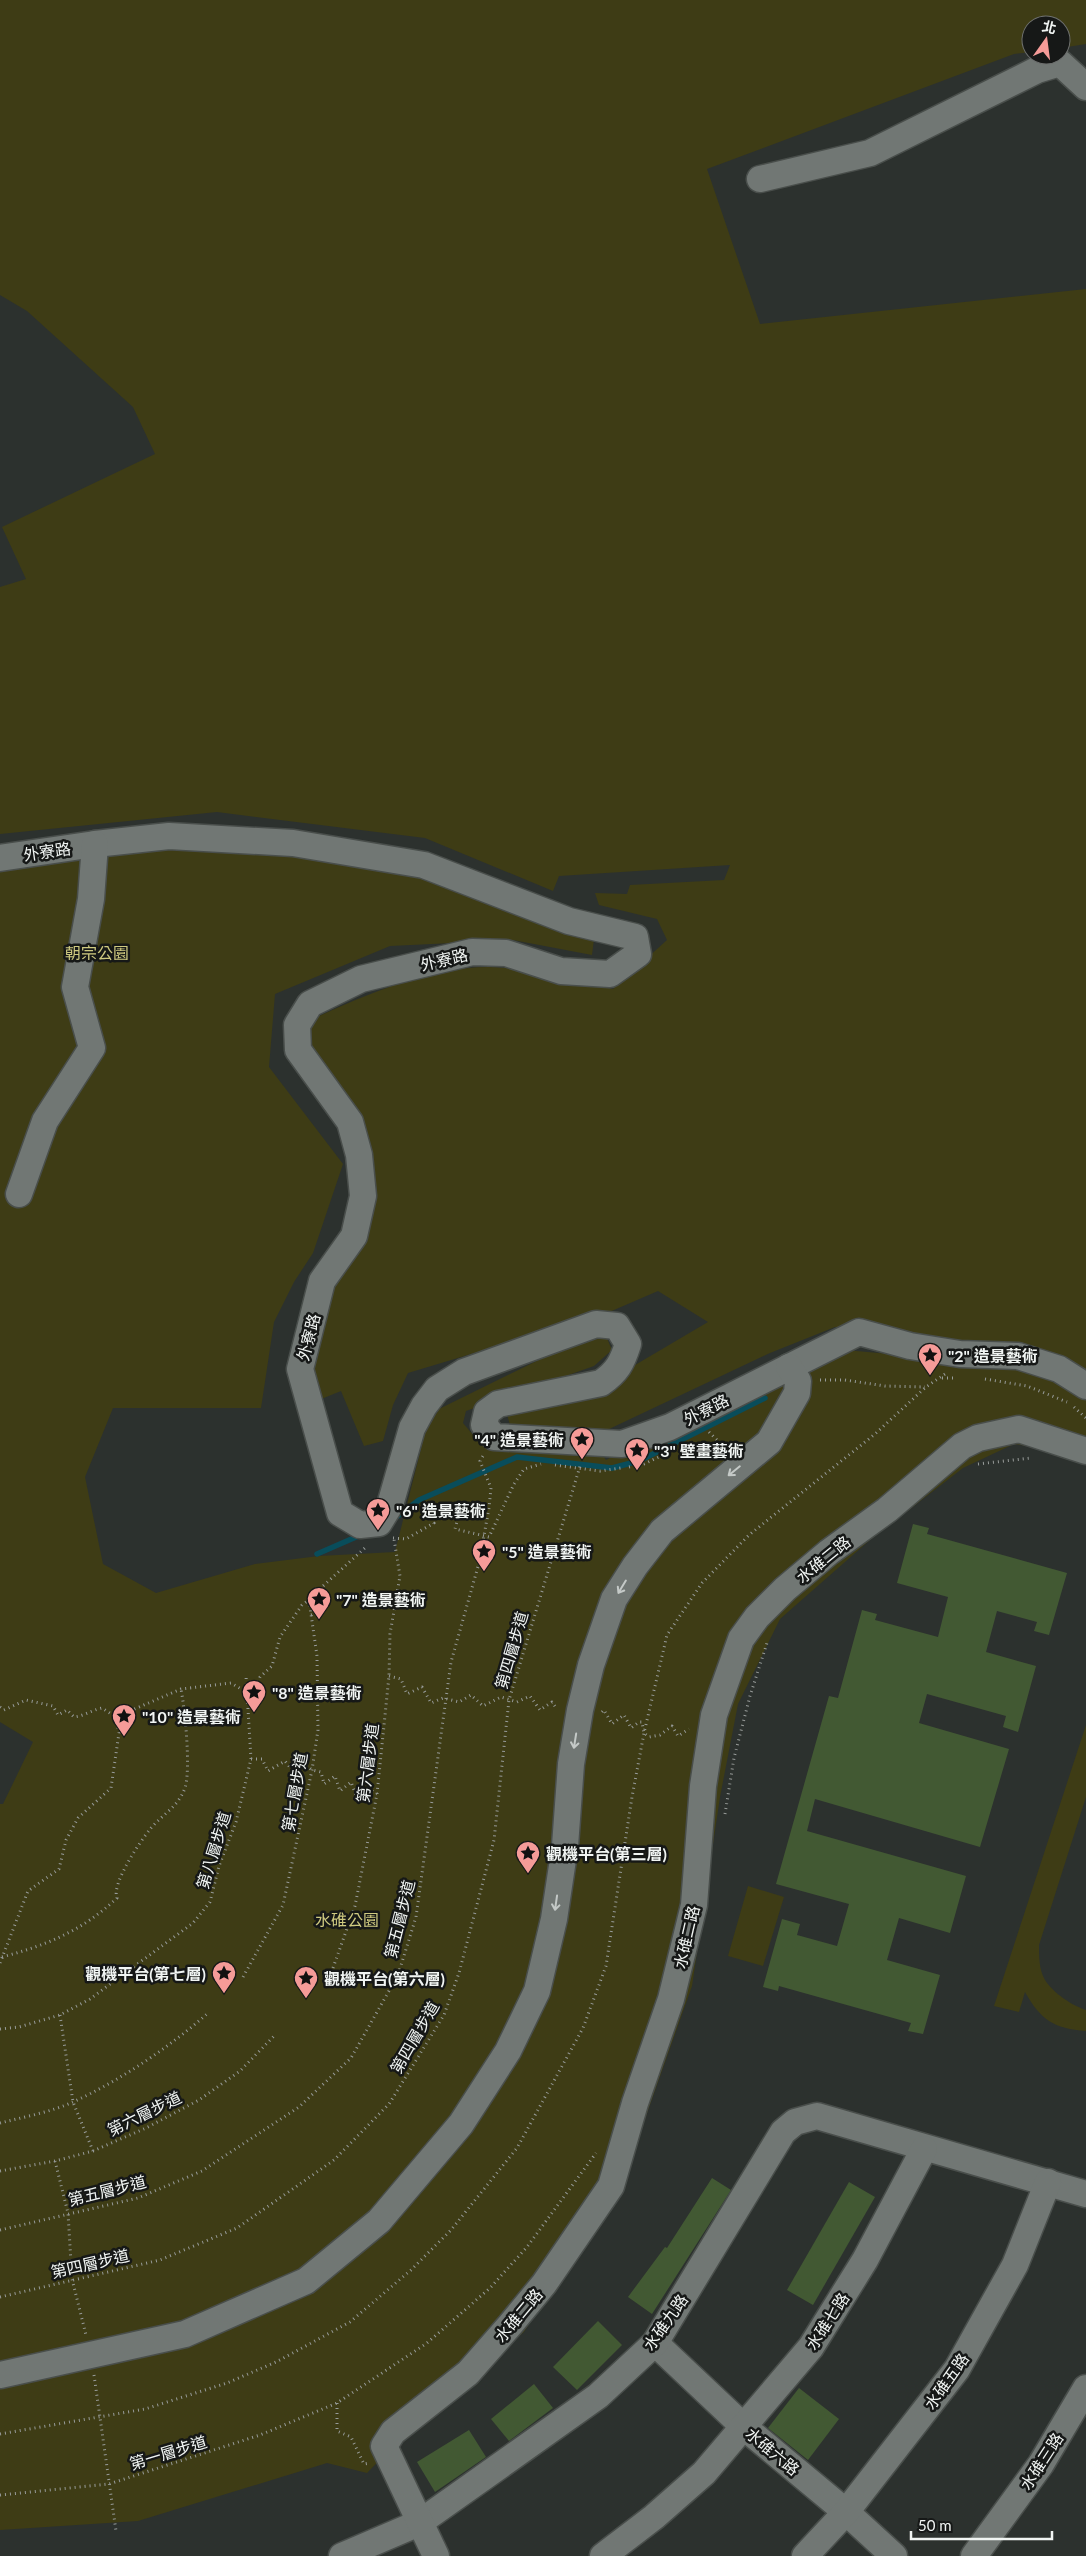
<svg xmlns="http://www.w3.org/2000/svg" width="1086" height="2556" font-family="Lato,'Noto Sans TC',sans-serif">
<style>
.green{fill:#3e3c15}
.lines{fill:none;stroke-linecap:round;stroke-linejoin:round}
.stream{stroke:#094d5b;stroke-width:5.5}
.building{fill:#425933}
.minor-casing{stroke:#494e4b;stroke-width:29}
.path{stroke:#979b99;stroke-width:3;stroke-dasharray:1 4;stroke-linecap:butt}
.minor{stroke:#717774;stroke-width:26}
.oneway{stroke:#c4c9c7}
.labels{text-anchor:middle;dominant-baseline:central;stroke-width:5;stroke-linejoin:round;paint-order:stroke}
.street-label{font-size:16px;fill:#f1f5f3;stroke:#161817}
.park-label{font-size:16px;fill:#cfca80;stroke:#161817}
.poi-label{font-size:16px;font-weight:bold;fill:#f1f5f3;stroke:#161817;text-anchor:start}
</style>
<rect width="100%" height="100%" fill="#2c312e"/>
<g class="green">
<path d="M 0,0 L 1086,0 L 1086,44 L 1061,48 L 1061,25 L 1031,25 L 1031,52 L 1014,54 L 707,169 L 760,324 L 1086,289 L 1086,1386 L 974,1344 L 835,1327 L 770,1353 L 607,1430 L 510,1425 L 506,1411 L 630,1368 L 708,1322 L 658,1291 L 607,1313 L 408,1373 L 393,1405 L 383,1441 L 364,1446 L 341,1391 L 309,1404 L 315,1316 L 365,1221 L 360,1143 L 300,1065 L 302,1024 C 360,997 439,961 505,968 C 541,971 577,982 613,989 L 667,940 L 657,919 L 599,905 L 595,893 L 627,894 L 630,885 L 724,880 L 730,865 L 559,876 L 553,891 L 425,838 L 217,812 L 0,834 L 0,587 L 26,579 L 2,527 L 155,454 L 133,407 L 27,311 L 0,295 Z"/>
<path d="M 155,850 L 253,851 L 423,872 L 594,939 L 592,955 L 513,940 L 390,946 L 275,994 L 269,1067 L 343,1164 L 313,1253 L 294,1282 L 274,1322 L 261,1408 L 113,1408 L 85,1477 L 103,1564 L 156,1593 L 255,1564 L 319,1556 L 395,1552 L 425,1433 L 439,1409 L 553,1353 L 606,1336 L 612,1350 L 594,1366 L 466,1411 L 463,1423 L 479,1442 L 601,1453 L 606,1460 L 750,1387 L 845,1350 L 1023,1366 L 1086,1397 L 1086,1456 L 1014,1444 L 963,1468 L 870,1540 L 780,1619 L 738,1704 L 720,1797 L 692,1986 L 628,2167 L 524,2332 L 404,2435 L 367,2473 L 327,2463 L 138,2521 L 0,2530 L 0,1804 L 3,1804 L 33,1742 L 0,1722 L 0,869 Z"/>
<path d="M 1086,1725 L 1086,1797 L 1039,1945 C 1039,1956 1039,1970 1045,1980 C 1053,1993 1073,2006 1086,2010 L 1086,2031 C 1054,2029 1040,2019 1025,1992 L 1019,2012 L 994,2006 Z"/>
<path d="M 748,1886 L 784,1897 L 763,1966 L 728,1956 Z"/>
</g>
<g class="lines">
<g class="stream">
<path d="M 395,1518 L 419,1500 L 517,1457 L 612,1468 L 639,1461 L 765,1398"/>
<path d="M 317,1554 L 363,1534"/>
</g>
</g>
<g class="building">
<path d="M 913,1524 L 929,1528 L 927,1534 L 1067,1573 L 1049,1635 L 1034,1631 L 1037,1622 L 997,1611 L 986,1652 L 1036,1666 L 1018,1732 L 1003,1727 L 1006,1716 L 927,1694 L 919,1723 L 1009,1749 L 980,1847 L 815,1799 L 807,1831 L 966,1876 L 950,1933 L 899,1918 L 887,1960 L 940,1975 L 923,2034 L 908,2031 L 911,2023 L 779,1986 L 778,1991 L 763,1987 L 782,1919 L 800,1924 L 797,1935 L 837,1946 L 849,1904 L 776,1884 L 829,1696 L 838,1698 L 862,1610 L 877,1614 L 875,1620 L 938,1637 L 948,1597 L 897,1583 Z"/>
<path d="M 712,2178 L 731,2190 L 652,2314 L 628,2297 L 665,2247 L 667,2248 Z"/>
<path d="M 849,2182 L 875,2197 L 813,2305 L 787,2290 Z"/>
<path d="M 598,2321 L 622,2345 L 577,2390 L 553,2367 Z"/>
<path d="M 534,2384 L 553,2408 L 509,2441 L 491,2419 Z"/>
<path d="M 799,2388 L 839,2419 L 808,2460 L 768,2428 Z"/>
<path d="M 469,2430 L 486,2457 L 435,2492 L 417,2462 Z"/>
</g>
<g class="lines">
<g class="minor-casing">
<g id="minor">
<path d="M 760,179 L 870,153 L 1037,70 L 1060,63 L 1086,87"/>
<path d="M 0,858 L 95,844 L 169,836 L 293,843 L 424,865 L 569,921 L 635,937 L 638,954 L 610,974 L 561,971 L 506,953 L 472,952 L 361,979 L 310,1004 L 297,1025 L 298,1050 L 350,1122 L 359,1155 L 363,1196 L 354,1236 L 322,1281 L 300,1369 L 340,1513 L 360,1525 L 379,1523 L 390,1505 L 412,1428 L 424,1406 L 437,1389 L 464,1372 L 596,1324 L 617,1326 L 628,1344 C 622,1363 617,1372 601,1383 L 498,1404 L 487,1412 L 484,1425 L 494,1437 L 622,1444 L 670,1427 L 859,1332 L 910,1346 L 960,1354 L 1018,1356 L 1059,1369 L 1086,1386"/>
<path d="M 19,1194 L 45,1121 L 92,1048 L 75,987 L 91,899 L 95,844"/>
<path d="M 655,2343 L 744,2427 L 846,2512 L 894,2556"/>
<path d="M 0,2375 L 185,2334 L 306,2281 L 379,2221 L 461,2124 L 508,2051 L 537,1991 L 554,1919 L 565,1846 L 571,1764 L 580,1710 L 591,1665 L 614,1599 L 635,1566 L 662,1531 L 769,1442 L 797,1393 L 798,1381 L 789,1367"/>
<path d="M 342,2556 L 419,2523 L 598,2396 L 655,2343 L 783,2132 L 795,2122 L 817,2116 L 1086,2194"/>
<path d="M 436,2556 L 384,2446 L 393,2432 L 468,2373 L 510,2325 L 544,2284 L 611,2186 L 635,2103 L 671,1999 L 694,1905 L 703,1786 L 714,1715 L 741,1639 L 757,1617 L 785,1589 L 829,1552 L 887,1510 L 962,1446 L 978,1438 L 1019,1429 L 1086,1451"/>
<path d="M 603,2556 L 654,2517 L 704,2473 L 811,2347 L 865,2260 L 924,2149"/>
<path d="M 805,2556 L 846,2512 L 957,2369 L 1015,2265 L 1048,2182"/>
<path d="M 974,2556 L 1041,2464 L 1086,2388"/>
</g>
</g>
<g class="path">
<path d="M 942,1378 L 956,1378"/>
<path d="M 985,1379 L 1027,1386 L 1067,1402"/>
<path d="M 820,1380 L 845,1380 L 885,1386 L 925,1387"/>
<path d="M 1074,1407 L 1086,1418"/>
<path d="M 709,1432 L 719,1442"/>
<path d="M 978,1464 L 1031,1458"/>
<path d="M 555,1465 L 600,1471 L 621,1468"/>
<path d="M 629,1467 L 644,1464 L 661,1456"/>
<path d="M 393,1538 L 406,1539 L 434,1523 L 430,1518 L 444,1506 L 460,1510 L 455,1529 L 489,1537 L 514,1484 L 524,1469 L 541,1464"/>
<path d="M 311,1615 L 318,1613 L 323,1586 L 366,1547"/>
<path d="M 389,1676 L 401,1679 L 407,1694 L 422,1687 L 431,1703 L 443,1698 L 459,1702 L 471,1695 L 483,1706 L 501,1697 L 517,1702 L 530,1696 L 540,1710 L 552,1702 L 557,1709"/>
<path d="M 0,1707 L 4,1710 L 26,1700 L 53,1706 L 58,1715 L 67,1710 L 74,1717 C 84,1716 92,1710 102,1708 L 116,1717"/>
<path d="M 602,1712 L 604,1710 L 612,1724 L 624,1715 L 631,1728 L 639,1722 L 642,1722 L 644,1733 L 649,1737 L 660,1735 L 672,1726 L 678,1736 L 689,1729"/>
<path d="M 116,1717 L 181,1689 L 231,1683 L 246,1692"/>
<path d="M 251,1759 L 262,1759 L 268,1771 L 285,1761 L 295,1774 L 306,1765 L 312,1770 L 321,1772 L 324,1784 L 335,1776 L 340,1791 L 351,1782 L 357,1798 L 367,1788 L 377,1794"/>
<path d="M 725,1814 L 734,1758 L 750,1696 L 767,1643"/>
<path d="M 2,1957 C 47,1945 82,1931 117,1898 C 111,1884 141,1840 151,1828 C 163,1814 178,1807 185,1788 C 191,1769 185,1710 181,1689"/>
<path d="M 0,1963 L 28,1891 L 59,1869 L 66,1840 L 78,1818 L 111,1788 L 119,1733 L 116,1717"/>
<path d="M 327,1976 L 333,1968 L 355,1906 L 377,1794 L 389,1676 L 390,1634 L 400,1576 L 394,1539"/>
<path d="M 243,1977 L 283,1905 L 312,1770 L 318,1730 L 317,1656 L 309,1600 L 302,1605 L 280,1637 L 272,1666 L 260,1677 L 252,1697 L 248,1698"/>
<path d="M 60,2015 L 73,2102 L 93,2151"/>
<path d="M 0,2029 L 19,2027 L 60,2015 L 90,1999 L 193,1923 L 210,1902 L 219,1866 L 236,1822 L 251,1759 L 246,1676"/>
<path d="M 0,2123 C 24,2117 51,2112 73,2102 C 121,2080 168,2048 207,2014"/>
<path d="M 55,2161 L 68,2213 L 72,2279 L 86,2335"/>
<path d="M 0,2171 L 55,2161 L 93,2151 L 146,2128 L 199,2100 L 240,2071 L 276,2034"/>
<path d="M 0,2230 L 138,2198 L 202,2171 L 299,2107 L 351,2058 L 398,1975 L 416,1917 L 451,1662 L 479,1563 L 489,1508 L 491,1488 L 480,1461 L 483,1456"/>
<path d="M 0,2297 L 160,2260 L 237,2228 L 334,2160 L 389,2104 L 444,2015 L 459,1973 L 494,1840 L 509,1700 L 581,1463"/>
<path d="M 94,2375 L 116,2531"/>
<path d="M 337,2403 L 337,2431 L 351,2437 L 364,2464 L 370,2463"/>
<path d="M 0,2434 L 145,2409 L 227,2383 L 276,2362 L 350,2322 L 411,2270 L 451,2230 L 517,2148 L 583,2028 L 606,1966 L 632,1797 L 644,1733 L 667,1635 L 702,1583 L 749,1535 L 875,1434 L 926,1387 L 945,1374"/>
<path d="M 0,2495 L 109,2484 L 260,2435 L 337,2403 L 427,2343 L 490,2288 L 527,2247 L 596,2153"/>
</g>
<use href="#minor" class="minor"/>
</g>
<defs><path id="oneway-shaft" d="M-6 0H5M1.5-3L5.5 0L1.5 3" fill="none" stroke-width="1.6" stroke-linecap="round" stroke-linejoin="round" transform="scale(1.25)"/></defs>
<g class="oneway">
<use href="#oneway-shaft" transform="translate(734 1471) rotate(141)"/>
<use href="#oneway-shaft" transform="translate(622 1587) rotate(121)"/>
<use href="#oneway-shaft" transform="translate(575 1741) rotate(99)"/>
<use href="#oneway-shaft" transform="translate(556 1903) rotate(98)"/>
</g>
<defs>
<g id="sight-pin" transform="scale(1.25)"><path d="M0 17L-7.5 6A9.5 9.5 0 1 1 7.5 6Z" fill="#f59b98" stroke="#161817"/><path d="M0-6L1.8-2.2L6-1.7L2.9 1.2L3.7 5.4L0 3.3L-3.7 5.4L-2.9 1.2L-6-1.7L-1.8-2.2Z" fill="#111"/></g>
</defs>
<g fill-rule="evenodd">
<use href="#sight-pin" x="930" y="1355"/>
<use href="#sight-pin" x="582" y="1439"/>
<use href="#sight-pin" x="637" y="1450"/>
<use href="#sight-pin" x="378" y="1510"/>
<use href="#sight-pin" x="484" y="1551"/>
<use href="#sight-pin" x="319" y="1599"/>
<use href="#sight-pin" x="254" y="1692"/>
<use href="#sight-pin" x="124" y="1716"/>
<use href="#sight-pin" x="528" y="1853"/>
<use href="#sight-pin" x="224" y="1973"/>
<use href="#sight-pin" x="306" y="1978"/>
</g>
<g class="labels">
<g class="street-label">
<text transform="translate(47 851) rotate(-8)">外寮路</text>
<text transform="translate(444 959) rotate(-13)">外寮路</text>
<text transform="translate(308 1337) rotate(-75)">外寮路</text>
<text transform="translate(706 1409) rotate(-27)">外寮路</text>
<text transform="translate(823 1559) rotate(-39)">水碓二路</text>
<text transform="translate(511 1650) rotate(-74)">第四層步道</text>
<text transform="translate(367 1763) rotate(-83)">第六層步道</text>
<text transform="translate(294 1792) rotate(-80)">第七層步道</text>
<text transform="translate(213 1850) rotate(-73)">第八層步道</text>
<text transform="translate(399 1919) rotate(-76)">第五層步道</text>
<text transform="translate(686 1937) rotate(-77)">水碓二路</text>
<text transform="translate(414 2037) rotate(-60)">第四層步道</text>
<text transform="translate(144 2113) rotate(-26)">第六層步道</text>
<text transform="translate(107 2190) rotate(-14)">第五層步道</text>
<text transform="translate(90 2263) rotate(-13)">第四層步道</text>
<text transform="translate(518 2315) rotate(-50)">水碓二路</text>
<text transform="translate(827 2321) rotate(-57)">水碓七路</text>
<text transform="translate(665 2322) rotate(-55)">水碓九路</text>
<text transform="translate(946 2381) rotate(-55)">水碓五路</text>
<text transform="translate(773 2451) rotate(40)">水碓六路</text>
<text transform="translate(168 2452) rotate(-17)">第一層步道</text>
<text transform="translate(1041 2461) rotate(-57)">水碓三路</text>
</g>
<g class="park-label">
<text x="97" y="952">朝宗公園</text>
<text x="347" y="1919">水碓公園</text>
</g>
<g class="poi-label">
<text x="948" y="1355">"2" 造景藝術</text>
<text x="564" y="1439" text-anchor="end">"4" 造景藝術</text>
<text x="654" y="1450">"3" 壁畫藝術</text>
<text x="396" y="1510">"6" 造景藝術</text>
<text x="502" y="1551">"5" 造景藝術</text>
<text x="336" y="1599">"7" 造景藝術</text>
<text x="272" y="1692">"8" 造景藝術</text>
<text x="142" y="1716">"10" 造景藝術</text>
<text x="546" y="1853">觀機平台(第三層)</text>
<text x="206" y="1973" text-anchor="end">觀機平台(第七層)</text>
<text x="324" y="1978">觀機平台(第六層)</text>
</g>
</g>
<g transform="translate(1046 40) rotate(14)"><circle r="24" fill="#161817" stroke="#6e706f"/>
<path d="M0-4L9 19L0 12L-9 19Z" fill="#f59b98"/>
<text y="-8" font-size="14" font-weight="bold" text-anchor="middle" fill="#f1f5f3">北</text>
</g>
<path d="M911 2531v8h141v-8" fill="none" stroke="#f1f5f3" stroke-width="2.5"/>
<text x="918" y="2531" font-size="15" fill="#f1f5f3" stroke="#161817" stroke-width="4" paint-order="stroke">50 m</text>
</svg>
